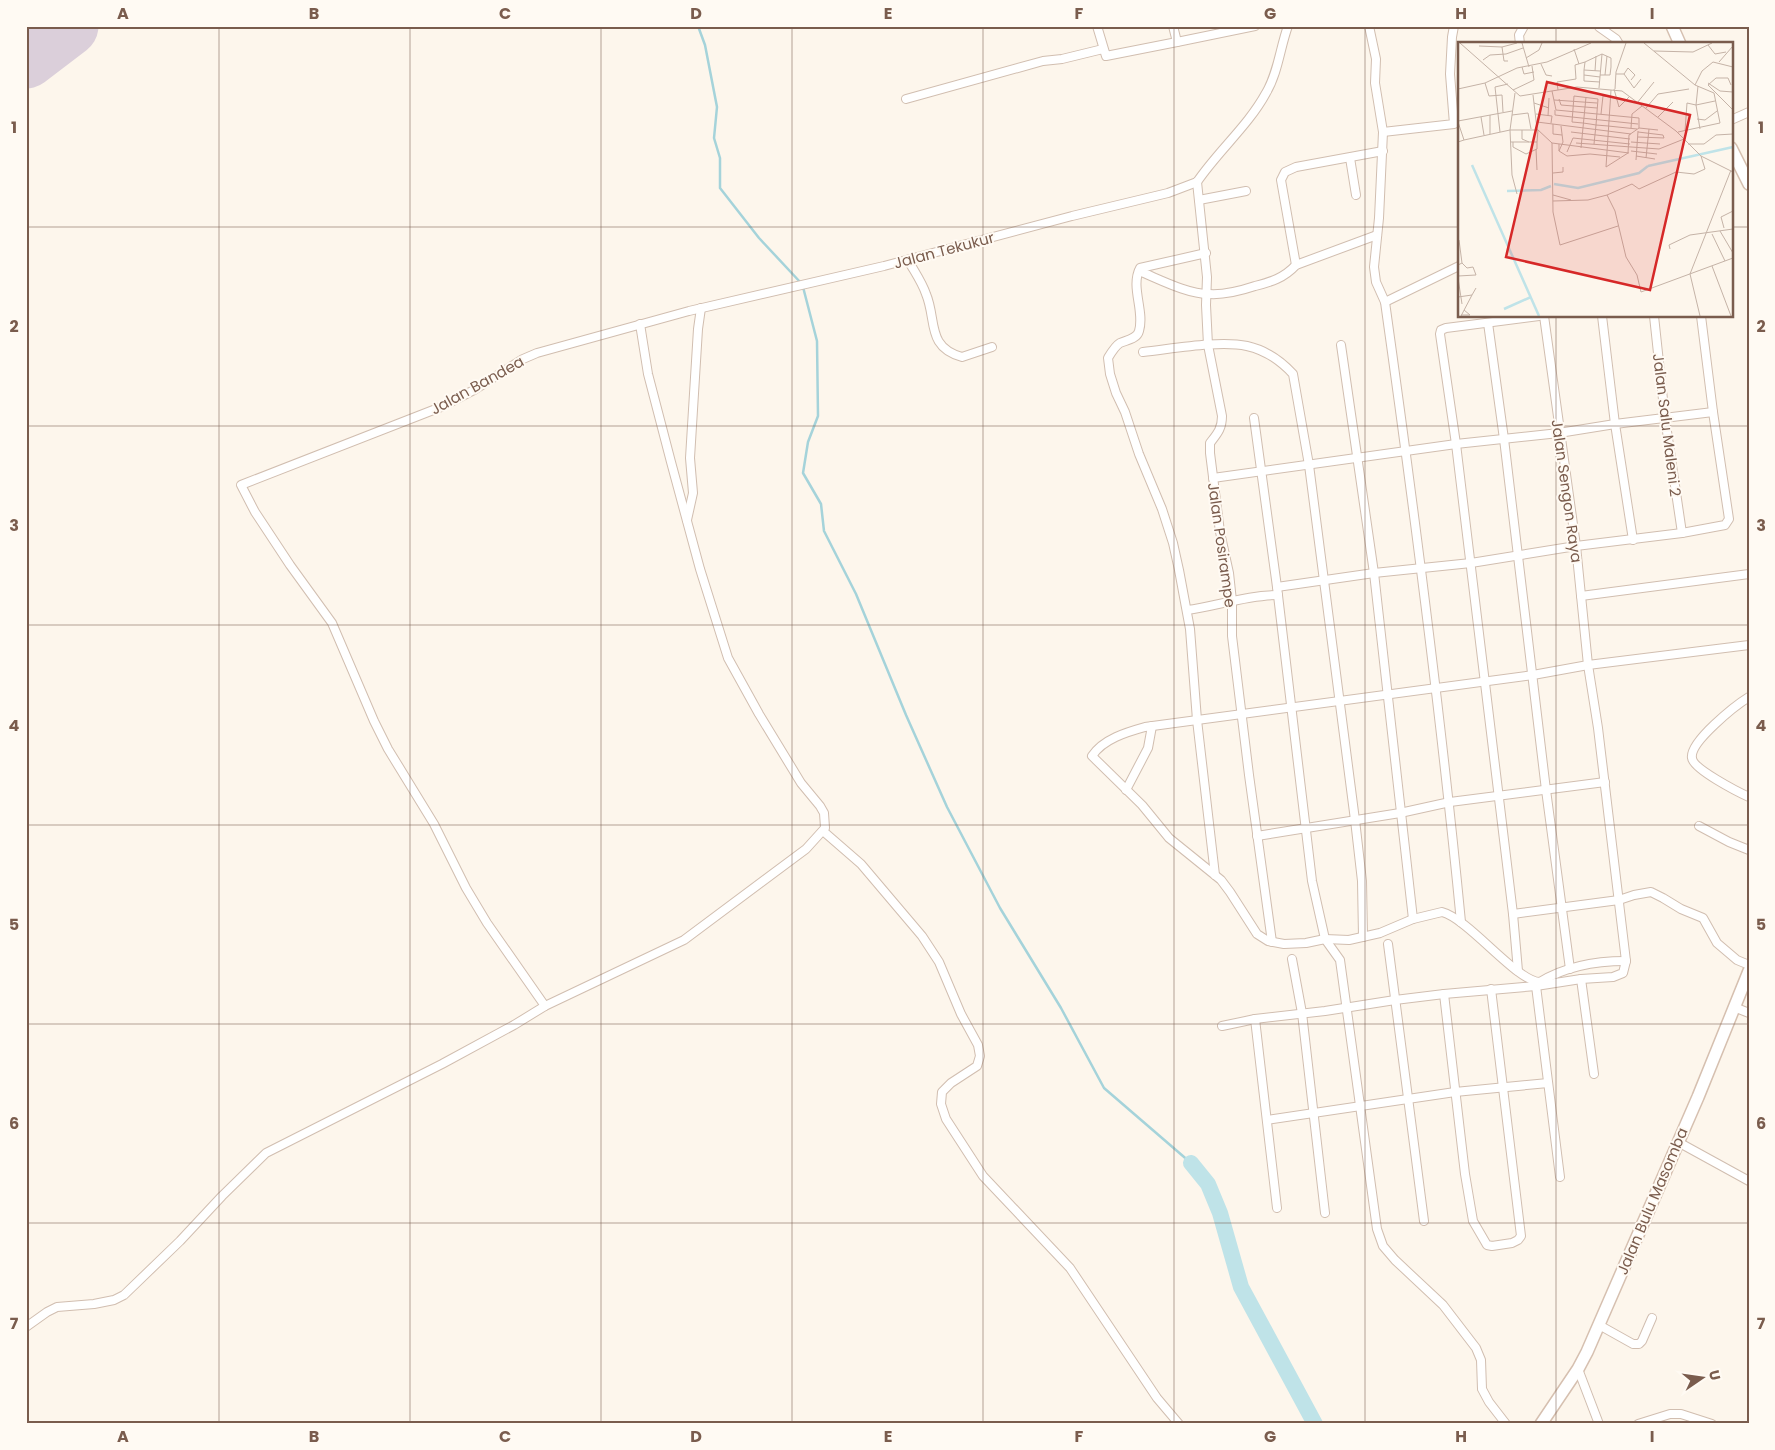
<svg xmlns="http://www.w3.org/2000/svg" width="1775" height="1450" font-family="Poppins,sans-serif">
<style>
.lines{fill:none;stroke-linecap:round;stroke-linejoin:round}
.stream{stroke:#a5d3da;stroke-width:2.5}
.river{stroke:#bfe3e8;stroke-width:16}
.runway{stroke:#dbcfda;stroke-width:61}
.street-casing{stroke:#d1beb0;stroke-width:10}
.secondary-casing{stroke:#d6c0b0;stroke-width:14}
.street{stroke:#fff;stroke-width:8}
.secondary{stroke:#fff;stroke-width:11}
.grid{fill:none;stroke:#7a5c4d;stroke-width:1;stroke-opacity:0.55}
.labels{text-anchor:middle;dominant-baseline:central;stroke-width:4;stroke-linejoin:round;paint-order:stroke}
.street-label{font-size:15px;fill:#7a5c4d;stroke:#fffaf3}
.inset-river{fill:none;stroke:#bfe3e8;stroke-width:2.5}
.inset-road{fill:none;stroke:#c5b3a7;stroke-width:1}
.view{fill:#d62828;fill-opacity:0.15;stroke:#d62828;stroke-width:2.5}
.inset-edge{fill:none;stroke:#7a5c4d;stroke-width:2.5}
.neatline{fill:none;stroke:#7a5c4d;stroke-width:2}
.grid-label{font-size:16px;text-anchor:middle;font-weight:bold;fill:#7a5c4d}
</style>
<rect width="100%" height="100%" fill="#fdf6ec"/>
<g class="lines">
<g class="stream">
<path d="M 698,26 L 705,45 L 717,107 L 714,138 L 720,158 L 720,188 L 759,238 L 801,283"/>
<path d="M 803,287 L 817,341 L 818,416 L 808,442 L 803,473 L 821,504 L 824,531 L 856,594 L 906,715 L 947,807 L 1000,908 L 1061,1008 L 1104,1088 L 1191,1163"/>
</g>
<path class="river" d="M 1191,1163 L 1208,1184 L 1220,1213 L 1241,1287 L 1315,1424"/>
<path class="runway" d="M 26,58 L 68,26"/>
<g class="street-casing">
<g id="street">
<path d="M 1097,26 L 1106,56 L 1177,42"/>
<path d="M 1173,26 L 1177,42 L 1255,26"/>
<path d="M 1369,26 L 1376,59 L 1375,83 L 1383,132 L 1379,218 L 1374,267 L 1376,282 L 1385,302 C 1414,508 1441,715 1461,922"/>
<path d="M 1599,27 L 1616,39 L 1619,44"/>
<path d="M 1520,44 L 1519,35 L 1524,26"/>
<path d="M 906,99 L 1043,61 L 1062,59 L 1103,49"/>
<path d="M 1731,120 L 1749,112"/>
<path d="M 1383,132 L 1454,124 L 1450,74 L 1452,37 L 1454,26"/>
<path d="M 1350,158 L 1356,195"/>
<path d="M 1197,182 L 1207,277 L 1206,305 L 1208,345 L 1222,416 C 1222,429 1217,434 1210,443 L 1210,453 L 1220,532 L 1229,573 L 1232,601 L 1232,636 L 1249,775 L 1272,942"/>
<path d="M 1197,182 C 1218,151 1248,126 1266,93 C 1278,73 1280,48 1288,26"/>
<path d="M 1199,200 L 1246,191"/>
<path d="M 1206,253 L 1140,268 C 1130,287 1145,311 1139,331 C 1137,339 1127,340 1120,343 C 1115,346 1111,353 1108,358 L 1110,374 L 1116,393 L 1125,412 L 1139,454 L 1162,509 L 1173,543 L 1179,570 L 1190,629 L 1197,720 L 1215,875"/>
<path d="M 908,260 C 914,271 922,282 926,294 C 937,320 926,347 962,357 L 992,347"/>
<path d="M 1296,265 L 1281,180 L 1285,172 L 1296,167 L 1383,151"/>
<path d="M 1139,271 C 1159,279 1187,294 1209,294 C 1224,295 1240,291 1255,286 C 1271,282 1284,278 1296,265 L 1377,235"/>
<path d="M 1385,302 L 1459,266"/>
<path d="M 1602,316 L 1615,424 L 1633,540"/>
<path d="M 1654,316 L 1665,418 L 1682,533"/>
<path d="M 1488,323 L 1504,439 L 1546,790 L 1570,969"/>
<path d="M 1341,345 L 1374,573 L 1413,919"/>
<path d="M 1143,352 C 1172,349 1219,340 1247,346 C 1265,350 1281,361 1293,374 L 1309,465 L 1355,820 L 1362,881 L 1363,937"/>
<path d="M 1254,418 L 1277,587 L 1312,881 L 1325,939 L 1340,960 L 1377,1229 L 1383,1246 L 1395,1260 L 1443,1305 L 1476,1348 L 1481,1360 L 1482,1389 L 1489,1402 L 1506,1424"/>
<path d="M 1213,478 L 1456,444 L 1559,433 L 1615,424 L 1713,412"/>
<path d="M 687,520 L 693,493 L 690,458 L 698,329 L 701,308"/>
<path d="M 1277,587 L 1374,573 L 1471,563 L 1576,546 L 1682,533 L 1725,525 L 1729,519 L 1713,412 L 1701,316"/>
<path d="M 1581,596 L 1749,574"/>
<path d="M 1187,610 C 1217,606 1247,595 1278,595"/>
<path d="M 1749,697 C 1736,705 1689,742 1692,758 C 1693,769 1738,792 1749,797"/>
<path d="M 1126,790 L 1148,748 L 1152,726"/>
<path d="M 1699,826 L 1729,842 L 1749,850"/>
<path d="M 823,831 L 861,864 L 922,936 L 939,962 L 961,1014 L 978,1045 L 980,1056 L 977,1066 L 951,1083 L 942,1092 L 941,1104 L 946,1119 L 983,1176 L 1070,1268 L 1157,1398 L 1179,1424"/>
<path d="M 1257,836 L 1400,813 L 1450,802 L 1605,782"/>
<path d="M 1513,914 L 1619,900 L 1634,895 L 1651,892 L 1663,898 L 1681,909 L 1703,918 L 1717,943 L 1737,960 L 1749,965"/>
<path d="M 1388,944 L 1424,1221"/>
<path d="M 1292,959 L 1302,1013 L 1325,1213"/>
<path d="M 1626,961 C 1596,961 1566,966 1540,982 C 1517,982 1469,919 1442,912 L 1413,919 L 1380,933 L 1349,940 L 1325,939 L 1306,943 L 1284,944 L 1268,941 L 1257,934 L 1230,892 L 1221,880 L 1169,838 L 1142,805 L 1092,756 C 1103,739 1127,732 1145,727 L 1533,675 L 1588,665 L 1749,645"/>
<path d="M 1518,971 L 1513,914 L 1456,444 L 1440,334 L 1441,330 L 1446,328 L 1539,316"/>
<path d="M 1581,979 L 1594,1074"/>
<path d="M 1536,986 L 1560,1177"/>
<path d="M 1444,994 L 1465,1174 L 1473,1221 L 1487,1245 L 1492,1246 L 1512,1243 L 1518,1240 L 1521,1236 L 1491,989"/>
<path d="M 545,1006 L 487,923 L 466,888 L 434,824 L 388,749 L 374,721 L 332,623 L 290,565 L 255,512 L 241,485 L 441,407 L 474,390 L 523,359 L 537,353 L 689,311 L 884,266 L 1072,216 L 1168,193 L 1197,182"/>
<path d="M 1734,1007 L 1749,1013"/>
<path d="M 1255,1019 L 1277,1208"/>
<path d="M 1222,1026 L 1255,1019 L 1325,1011 L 1395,1000 L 1444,994 L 1536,986 L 1581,979 L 1613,977 L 1623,973 L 1626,961 L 1598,728 L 1588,665 L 1576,546 L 1544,316"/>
<path d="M 1267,1120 L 1455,1092 L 1548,1083"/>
<path d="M 1678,1142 L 1749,1181"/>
<path d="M 1599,1325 L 1633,1344 L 1639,1344 L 1642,1341 L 1652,1318"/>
<path d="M 26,1327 L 47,1312 L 57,1307 L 94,1304 L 114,1300 L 124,1295 L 180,1241 L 222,1196 L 266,1153 L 442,1064 L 514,1025 L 545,1006 L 684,940 L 806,849 L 825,828 L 824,813 L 820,806 L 801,783 L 759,714 L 728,658 L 700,569 L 671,462 L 648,374 L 640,324"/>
<path d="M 1578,1369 L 1599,1424"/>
<path d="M 1638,1424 L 1670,1414 L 1681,1414 L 1712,1424"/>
</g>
</g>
<g class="secondary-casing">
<g id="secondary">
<path d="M 1672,26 L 1680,44"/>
<path d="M 1731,148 L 1749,184"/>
<path d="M 1541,1424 L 1578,1369 L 1587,1352 L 1698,1097 L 1749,971"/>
</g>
</g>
<use href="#street" class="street"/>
<use href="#secondary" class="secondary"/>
</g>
<path class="grid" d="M 219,26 L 219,1424M 410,26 L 410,1424M 601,26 L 601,1424M 792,26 L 792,1424M 983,26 L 983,1424M 1174,26 L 1174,1424M 1365,26 L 1365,1424M 1556,26 L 1556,44M 26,227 L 1459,227M 1731,227 L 1749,227M 1556,316 L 1556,1424M 26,426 L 1749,426M 26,625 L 1749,625M 26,825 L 1749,825M 26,1024 L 1749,1024M 26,1223 L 1749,1223"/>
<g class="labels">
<g class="street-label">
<text transform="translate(944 250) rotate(-15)">Jalan Tekukur</text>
<text transform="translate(477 385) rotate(-29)">Jalan Bandea</text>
<text transform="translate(1667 425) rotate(83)">Jalan Salu Maleni 2</text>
<text transform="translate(1567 491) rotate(82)">Jalan Sengon Raya</text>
<text transform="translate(1222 545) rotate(82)">Jalan Posirampe</text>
<text transform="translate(1652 1201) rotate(-67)">Jalan Bulu Masomba</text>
</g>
</g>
<g transform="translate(1458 42)">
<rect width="275" height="275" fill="#fdf6ec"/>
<path class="inset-river" d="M 14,123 L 81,274M 190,124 L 275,105M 96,142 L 120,146 L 181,131 L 190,124M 49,149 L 83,148 L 93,144M 46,267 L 73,255"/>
<path class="inset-road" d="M 2,1 L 62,54 L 119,45 L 164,49 L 218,89 L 243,114 L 275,130M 64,1 L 71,25M 186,1 L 237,43 L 256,51M 250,3 L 257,12 L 268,10M 21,4 L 44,5 L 59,1M 44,5 L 46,19 L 50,19M 116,7 L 121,22M 196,9 L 235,10 L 254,1M 68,16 L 81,8 L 84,1M 25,18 L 32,13 L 48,12 L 65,6M 261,20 L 275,4M 83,22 L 88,33 L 94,34M 64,25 L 66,32 L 76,30M 126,28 L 142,29M 137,29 L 138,14M 158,32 L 166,32 L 176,46 L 183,37M 166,32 L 170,26 L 177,33 L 173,38M 126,33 L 142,35M 147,33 L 149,14M 142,40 L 126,39 L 126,28 L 127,20 L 144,12 L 153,16 L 153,25 L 152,33 L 142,33M 27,41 L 31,54 L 44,53 L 45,70M 250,41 L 262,49 L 275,50M 237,43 L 244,29 L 255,20 L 275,25M 273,43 L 270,36 L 258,36 L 250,43 L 275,68M 141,46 L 144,12M 0,47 L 27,41 L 59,26 L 89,20 L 133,1M 156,47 L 161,65 L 171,55M 157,47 L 158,30 L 168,1M 55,48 L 76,38 L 74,24M 100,48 L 99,40 L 118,37 L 117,23 L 127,20M 153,48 L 148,125 L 170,111 L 171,93 L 181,86 L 181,76M 94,49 L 98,68 L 181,76M 57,51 L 52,88 L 54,133 L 59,152M 75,53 L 79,87 L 94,101M 101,57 L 103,63 L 139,66M 96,58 L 139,61M 76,61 L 91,66M 179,61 L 196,40M 188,66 L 200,52 L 231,47M 97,68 L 97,73 L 114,75M 78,72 L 94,74 L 93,81M 143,72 L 145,54 L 152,55M 32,73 L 32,92M 54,73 L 70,71 L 73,87M 90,74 L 91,56M 23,75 L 26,93M 114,75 L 180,82M 200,75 L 215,60M 239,77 L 247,78 L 259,69M 0,79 L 54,69M 0,80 L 6,98 L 0,100M 79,80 L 173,92M 95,82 L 95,92 L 104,93M 173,86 L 174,72 L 184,64M 181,86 L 200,88M 242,87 L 238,63 L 257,59M 64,88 L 64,97 L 71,100M 227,89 L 229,61 L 238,63 L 240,44M 42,90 L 37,45 L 50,42M 113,90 L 172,97M 220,90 L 262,81 L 256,51M 180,95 L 206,96 L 205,93 L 180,90M 6,98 L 52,88 L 80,88 L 79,100 L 53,100M 55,100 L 55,105 L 68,112 L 79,107 L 79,100M 173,100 L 202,102M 94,101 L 95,170 L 102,203 L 160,184M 94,101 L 171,111M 118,101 L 201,107 L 226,97M 101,102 L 101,109 L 109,114 L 132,112 L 162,115M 136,102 L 138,83 L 140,57 L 116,54 L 114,80 L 125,81 L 132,82 L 138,83 L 150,84 L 179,87M 230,102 L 246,102 L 258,93 L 275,92M 123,106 L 128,55M 78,107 L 79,128M 101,109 L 105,100 L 103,84M 173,109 L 199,112M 109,110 L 115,96 L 172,102M 178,114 L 197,117M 188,116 L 191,87M 178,118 L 180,89M 95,131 L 105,130 L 105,125M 95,153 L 113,158M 149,153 L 174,142 L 181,147 L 218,130 L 236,132 L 247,127 L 243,114M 95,159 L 130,158 L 149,153 L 157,169 L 168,215 L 179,233 L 183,250 L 275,216M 266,186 L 263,175 L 275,169M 262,189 L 275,211M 254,192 L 267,219M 1,198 L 4,221M 212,207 L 211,203 L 232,193 L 275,187M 0,223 L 4,221 L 9,226 L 15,225 L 18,233 L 0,234M 254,224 L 273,274M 0,236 L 4,262M 0,255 L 14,253 L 18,246M 3,273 L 12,273 L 6,268M 3,274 L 14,253M 242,274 L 232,232 L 273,128"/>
<path class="view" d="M 89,40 L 232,73 L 192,248 L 48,215 Z"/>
<rect width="275" height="275" class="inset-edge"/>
</g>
<rect width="1775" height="1450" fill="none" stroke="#fffaf3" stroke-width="55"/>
<g transform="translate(1702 1378) rotate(77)" stroke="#fffaf3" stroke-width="4" paint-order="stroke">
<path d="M0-4L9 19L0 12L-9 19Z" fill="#7a5c4d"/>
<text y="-8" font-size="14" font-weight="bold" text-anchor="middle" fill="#7a5c4d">U</text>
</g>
<rect x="28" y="28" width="1720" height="1394" class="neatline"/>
<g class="grid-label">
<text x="123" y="19">A</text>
<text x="314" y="19">B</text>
<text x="505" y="19">C</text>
<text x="696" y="19">D</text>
<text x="888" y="19">E</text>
<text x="1079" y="19">F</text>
<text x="1270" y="19">G</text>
<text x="1461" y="19">H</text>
<text x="1652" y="19">I</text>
<text x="14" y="133">1</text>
<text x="1761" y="133">1</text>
<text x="14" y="332">2</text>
<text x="1761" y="332">2</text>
<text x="14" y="531">3</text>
<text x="1761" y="531">3</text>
<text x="14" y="731">4</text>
<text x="1761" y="731">4</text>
<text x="14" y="930">5</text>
<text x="1761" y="930">5</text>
<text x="14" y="1129">6</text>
<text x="1761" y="1129">6</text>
<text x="14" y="1329">7</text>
<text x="1761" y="1329">7</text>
<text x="123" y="1442">A</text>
<text x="314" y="1442">B</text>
<text x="505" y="1442">C</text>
<text x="696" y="1442">D</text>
<text x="888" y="1442">E</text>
<text x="1079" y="1442">F</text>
<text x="1270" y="1442">G</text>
<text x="1461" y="1442">H</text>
<text x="1652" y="1442">I</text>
</g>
</svg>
